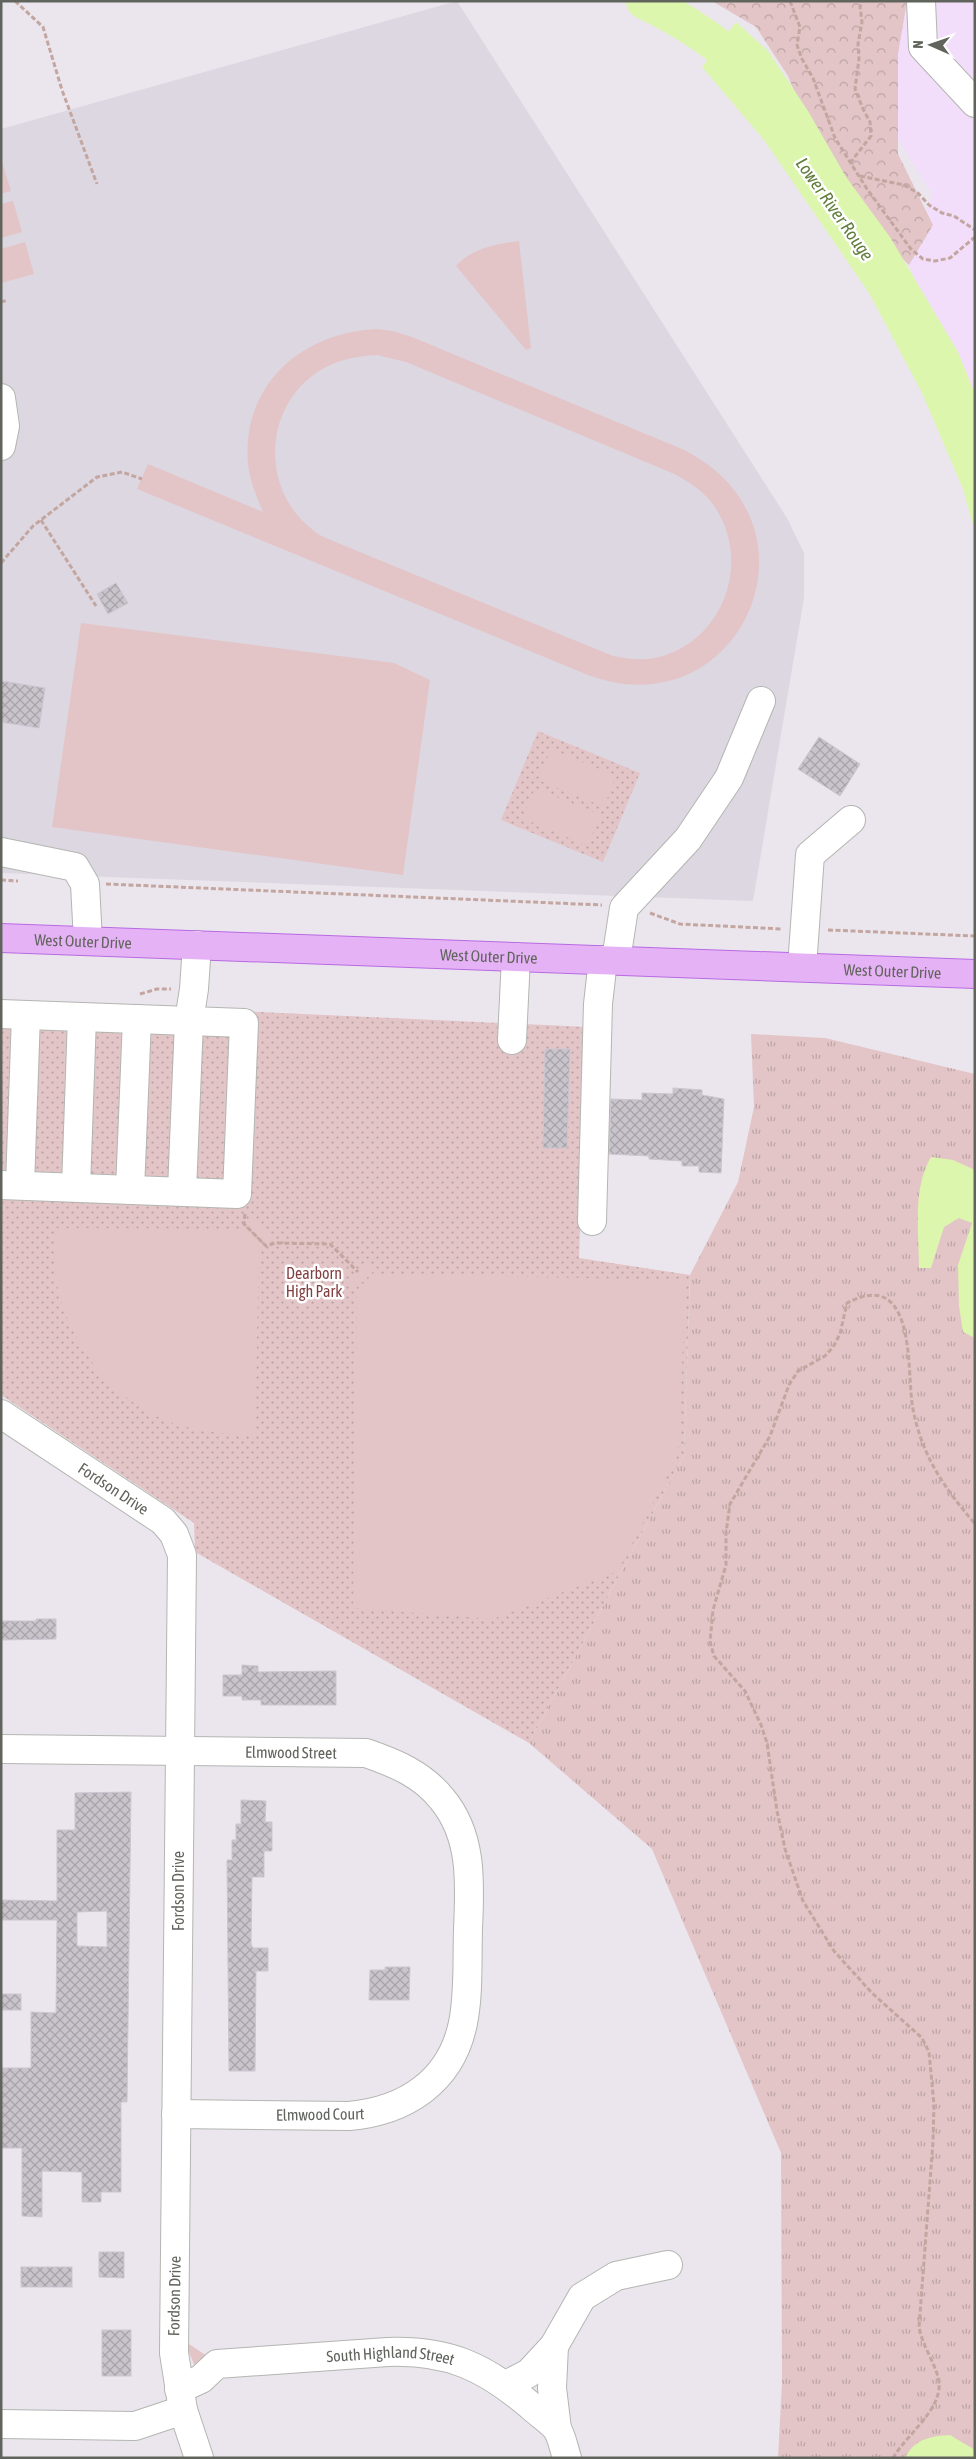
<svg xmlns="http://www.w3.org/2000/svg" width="976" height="2459" font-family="'Asap Condensed',sans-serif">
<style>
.commercial{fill:#f2defa}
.education{fill:#ddd7e1}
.grass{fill:url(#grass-tufts)}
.forest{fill:url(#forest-crowns)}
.park{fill:url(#park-dots)}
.pitch{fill:#e3c5c7;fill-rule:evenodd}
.water{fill:#dcf6ae}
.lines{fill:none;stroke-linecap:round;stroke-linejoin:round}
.river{stroke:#dcf6ae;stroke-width:36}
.building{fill:url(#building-cross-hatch);stroke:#cdc5d2;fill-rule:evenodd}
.minor-casing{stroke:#b3b6b1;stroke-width:30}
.major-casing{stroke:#b76ae2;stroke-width:30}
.path{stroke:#c3a69f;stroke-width:3;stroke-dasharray:5 2.5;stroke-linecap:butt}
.minor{stroke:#fff;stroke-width:28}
.major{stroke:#e6b2f6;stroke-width:28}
.labels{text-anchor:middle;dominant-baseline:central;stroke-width:5;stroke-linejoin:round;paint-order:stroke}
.street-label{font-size:16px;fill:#61645d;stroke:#fff}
.park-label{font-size:16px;fill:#823f41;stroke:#fff}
.water-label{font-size:18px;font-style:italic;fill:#617d3c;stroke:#fff}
</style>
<defs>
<pattern id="grass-tufts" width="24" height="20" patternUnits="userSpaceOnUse" patternTransform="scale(1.25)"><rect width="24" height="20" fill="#e3c5c7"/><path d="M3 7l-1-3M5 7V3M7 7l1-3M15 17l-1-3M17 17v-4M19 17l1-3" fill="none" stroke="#bba4a5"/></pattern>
<pattern id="forest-crowns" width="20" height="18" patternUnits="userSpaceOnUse" patternTransform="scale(1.25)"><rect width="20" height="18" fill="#e3c5c7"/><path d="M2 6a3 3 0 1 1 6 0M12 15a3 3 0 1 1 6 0" fill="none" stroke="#bba4a5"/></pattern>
<pattern id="park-dots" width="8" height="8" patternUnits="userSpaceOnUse" patternTransform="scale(1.25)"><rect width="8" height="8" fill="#e3c5c7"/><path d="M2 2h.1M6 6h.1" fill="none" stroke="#bba4a5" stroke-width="1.8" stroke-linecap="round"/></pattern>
<pattern id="building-cross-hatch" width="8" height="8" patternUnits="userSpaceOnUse" patternTransform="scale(1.25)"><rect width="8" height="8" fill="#c9c4cc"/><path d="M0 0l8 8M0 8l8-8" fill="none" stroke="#a7a3a9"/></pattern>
</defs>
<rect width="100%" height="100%" fill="#ebe6ee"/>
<path class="commercial" d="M 901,1 L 975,1 L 975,429 L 909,265 L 932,194 L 889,125 Z"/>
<path class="education" d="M 457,1 L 787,518 L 804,553 L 804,598 L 753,901 L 1,873 L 1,129 Z"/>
<g class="grass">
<path d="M 751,1034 L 825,1038 L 975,1074 L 975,2458 L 778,2458 L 782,2382 L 781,2153 L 652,1849 L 529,1743 L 684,1455 L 690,1275 L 738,1182 L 754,1107 Z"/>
<path d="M 189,2344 L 207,2356 L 195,2367 L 187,2347 Z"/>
</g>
<path class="forest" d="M 712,1 L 907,1 L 898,54 L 898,154 L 933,225 L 909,265 L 880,236 L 819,151 L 788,76 L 756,27 Z"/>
<g class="park">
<path d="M 538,731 L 640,773 L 603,862 L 501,820 Z"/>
<path d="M 1,1000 L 587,1027 L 579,1258 L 690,1275 L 684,1455 L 529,1743 L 195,1552 L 194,1523 L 1,1395 Z"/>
</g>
<g class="pitch">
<path d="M 1,159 L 11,191 L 1,194 Z"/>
<path d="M 13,201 L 22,232 L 1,238 L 1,204 Z"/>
<path d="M 519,241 L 531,348 L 526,350 L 456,266 C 472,248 496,244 519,241 Z"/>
<path d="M 25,242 L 34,274 L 1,283 L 1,249 Z"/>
<path d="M 377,329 L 393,331 L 412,337 L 682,449 C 833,523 741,732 588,675 L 137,489 L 148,464 L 263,512 C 256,496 250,481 248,464 C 241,385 302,332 377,329 ZM 377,355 L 406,362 L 672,473 C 688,481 704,491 714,506 C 755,565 719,650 648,659 C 636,660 624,658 613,656 L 333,541 C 326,538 318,535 313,530 C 260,490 263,407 319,371 C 336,360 357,356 377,355 Z"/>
<path d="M 81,623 L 394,663 L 430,680 L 403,875 L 52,827 Z"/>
<path d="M 551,749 L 616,776 L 604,807 L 538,780 Z"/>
<path d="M 535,788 L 600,815 L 588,846 L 522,818 Z"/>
<path d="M 254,1216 L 273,1235 L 266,1242 L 247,1222 Z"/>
<path d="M 55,1228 L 245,1229 L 259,1244 L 255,1435 C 233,1434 209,1433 187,1427 C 125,1412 79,1360 61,1300 C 53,1277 55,1252 55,1228 Z"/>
<path d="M 370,1263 L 376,1269 L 353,1291 L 348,1285 Z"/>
<path d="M 377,1274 L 686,1280 L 678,1455 L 618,1571 L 493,1619 L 353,1608 L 357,1295 Z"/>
</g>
<g class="water">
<path d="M 736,22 L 768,51 L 808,111 L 846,177 L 890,237 L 958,352 L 975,394 L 975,532 L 963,489 L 922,393 L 869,293 L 764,140 L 702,67 Z"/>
<path d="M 931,1157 L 953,1160 L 975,1170 L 975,1338 L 963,1332 L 959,1306 L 958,1265 L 972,1223 L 959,1218 L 944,1227 L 931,1268 L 919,1268 C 919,1232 912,1189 931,1157 Z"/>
<path d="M 950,2435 L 975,2450 L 975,2458 L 905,2458 C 914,2439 931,2436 950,2435 Z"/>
</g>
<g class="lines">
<path class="river" d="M 644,1 C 677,17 733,49 751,81"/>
</g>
<g class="building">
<path d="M 116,583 L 128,603 L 108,614 L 97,594 Z"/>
<path d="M 1,681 L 45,688 L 39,728 L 1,722 Z"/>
<path d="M 819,737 L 860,764 L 840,796 L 798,769 Z"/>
<path d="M 545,1049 L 570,1049 L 567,1148 L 543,1148 Z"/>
<path d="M 673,1088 L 702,1090 L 702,1095 L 724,1099 L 721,1173 L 699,1172 L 699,1166 L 682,1166 L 682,1161 L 649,1159 L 649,1156 L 609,1154 L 611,1099 L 642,1100 L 642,1093 L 673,1094 Z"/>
<path d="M 36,1619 L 56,1619 L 56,1639 L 1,1640 L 1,1621 L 36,1621 Z"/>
<path d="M 242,1665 L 258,1666 L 258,1672 L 336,1671 L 336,1705 L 261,1705 L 261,1700 L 242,1700 L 242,1696 L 223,1696 L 223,1675 L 242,1675 Z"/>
<path d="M 131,1792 L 127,2102 L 121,2102 L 121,2192 L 101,2192 L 101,2202 L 82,2202 L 82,2172 L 42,2171 L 42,2217 L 22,2216 L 22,2148 L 1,2148 L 1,2068 L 31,2068 L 31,2012 L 56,2013 L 57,1920 L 1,1920 L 1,1900 L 57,1901 L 57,1830 L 75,1830 L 75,1793 ZM 107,1911 L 107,1947 L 77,1946 L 77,1912 Z"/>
<path d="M 241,1800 L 266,1801 L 265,1822 L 272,1822 L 272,1851 L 264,1851 L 264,1877 L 252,1877 L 251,1944 L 253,1948 L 268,1948 L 268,1971 L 256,1971 L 255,2071 L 229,2071 L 227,1860 L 232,1860 L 232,1840 L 236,1840 L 236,1824 L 241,1824 Z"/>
<path d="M 385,1967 L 410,1967 L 409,2000 L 369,2000 L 370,1970 L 385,1970 Z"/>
<rect x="1" y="1994" width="20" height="16"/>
<path d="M 99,2252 L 124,2252 L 124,2278 L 99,2277 Z"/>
<rect x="21" y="2267" width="51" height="20"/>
<rect x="102" y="2330" width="29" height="46"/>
</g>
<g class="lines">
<g class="minor-casing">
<g id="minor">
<path d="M 921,1 L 923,47 L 975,103"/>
<path d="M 1,398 L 5,426 L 1,446"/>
<path d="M 1,852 L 75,867 L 85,884 L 88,941"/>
<path d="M 616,960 L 624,908 L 688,839 L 729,778 L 761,701"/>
<path d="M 802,967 L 810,855 L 851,820"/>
<path d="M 1,1014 L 244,1023 L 237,1194 L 1,1185"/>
<path d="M 512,1040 L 516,957"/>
<path d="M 20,1185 L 26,1015"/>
<path d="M 76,1187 L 82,1017"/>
<path d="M 130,1190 L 137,1019"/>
<path d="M 182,1191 L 189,1021 L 194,989 L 197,945"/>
<path d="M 592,1221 L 598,1004 L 603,960"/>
<path id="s1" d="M 1,1414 L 163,1521 L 174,1534 L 182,1555 L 174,2353 L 183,2410 L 199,2458"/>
<path id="s2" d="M 1,1749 L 366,1753 C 395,1763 422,1774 442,1799 C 473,1836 470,1884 468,1929 C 467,1960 469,1993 463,2023 C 451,2082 405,2111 349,2116 L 176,2114"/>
<path d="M 554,2346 L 552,2388 L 557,2429"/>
<path d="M 506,2385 L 529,2373 L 554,2346 L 582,2297 L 616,2276 L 668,2265"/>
<path id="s3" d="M 179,2389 L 201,2379 L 217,2364 L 388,2352 C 449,2350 485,2367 531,2406 C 538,2413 551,2421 557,2429 C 562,2437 564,2449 567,2458"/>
<path d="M 1,2424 L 135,2426 L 183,2410"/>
</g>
</g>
<g class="major-casing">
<g id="major">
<path id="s4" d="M 1,938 L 975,974"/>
</g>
</g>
<g class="path">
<path d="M 15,1 L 43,27 L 62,90 L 97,184"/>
<path d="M 790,1 L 800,27 L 797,45 L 802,59 L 813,78 L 835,138 L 867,189 L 911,249 L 923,259 L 935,261 L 950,258 L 975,237"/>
<path d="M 850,163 L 871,136 L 870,122 L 863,109 L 855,89 L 859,59 L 858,44 L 862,22 L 860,7 L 862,1"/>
<path d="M 860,176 L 904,185 L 918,193 L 929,205 L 942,213 L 954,216 L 975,230"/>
<path d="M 1,302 L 8,300"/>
<path d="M 41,520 L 96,606"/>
<path d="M 1,563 L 33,526 L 97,477 L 122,472 L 142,479"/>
<path d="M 1,880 L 18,881"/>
<path d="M 106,884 L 602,905"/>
<path d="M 650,913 L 680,924 L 782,929"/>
<path d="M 828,930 L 975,936"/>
<path d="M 140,994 L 157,989 L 171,989"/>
<path d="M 245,1214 L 244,1224 L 266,1246 L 275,1243 L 330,1244 L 358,1272"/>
<path d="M 893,2458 C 906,2435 942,2410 939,2382 C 937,2366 922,2346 919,2327 L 933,2142 L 934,2105 L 929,2052 L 922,2038 L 872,1993 L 834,1951 L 803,1901 L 785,1849 L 777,1811 L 767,1743 L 761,1725 L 745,1691 L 714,1656 L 710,1642 L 713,1610 L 726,1565 L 726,1533 L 730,1504 L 770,1436 L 789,1385 L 798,1371 L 825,1356 L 833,1347 L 840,1334 L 847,1303 C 915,1267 907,1365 912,1403 C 914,1417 918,1431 923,1444 C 935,1475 954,1499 975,1524"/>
</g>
<use href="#minor" class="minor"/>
<use href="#major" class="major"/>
</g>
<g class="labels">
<g class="street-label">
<text stroke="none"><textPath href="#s4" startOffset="82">West Outer Drive</textPath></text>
<text stroke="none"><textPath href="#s4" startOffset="488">West Outer Drive</textPath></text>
<text stroke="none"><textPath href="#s4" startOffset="892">West Outer Drive</textPath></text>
<text stroke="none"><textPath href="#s1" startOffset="135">Fordson Drive</textPath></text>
<text stroke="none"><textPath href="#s2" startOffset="290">Elmwood Street</textPath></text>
<text transform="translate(178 1891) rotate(-90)">Fordson Drive</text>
<text transform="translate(320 2114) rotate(-1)">Elmwood Court</text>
<text transform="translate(174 2296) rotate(-89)">Fordson Drive</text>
<text stroke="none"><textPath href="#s3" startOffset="220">South Highland Street</textPath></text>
</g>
<g class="park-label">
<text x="314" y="1273">Dearborn<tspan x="314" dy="18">High Park</tspan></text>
</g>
<g class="water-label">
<text transform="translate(835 209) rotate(55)">Lower River Rouge</text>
</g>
</g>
<rect width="976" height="2459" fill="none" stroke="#61645d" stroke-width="5"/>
<g transform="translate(931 45) rotate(272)" stroke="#ffffff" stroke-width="4" paint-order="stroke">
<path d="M0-4L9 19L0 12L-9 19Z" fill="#61645d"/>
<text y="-8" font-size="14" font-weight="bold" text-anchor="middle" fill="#61645d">N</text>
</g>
</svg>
